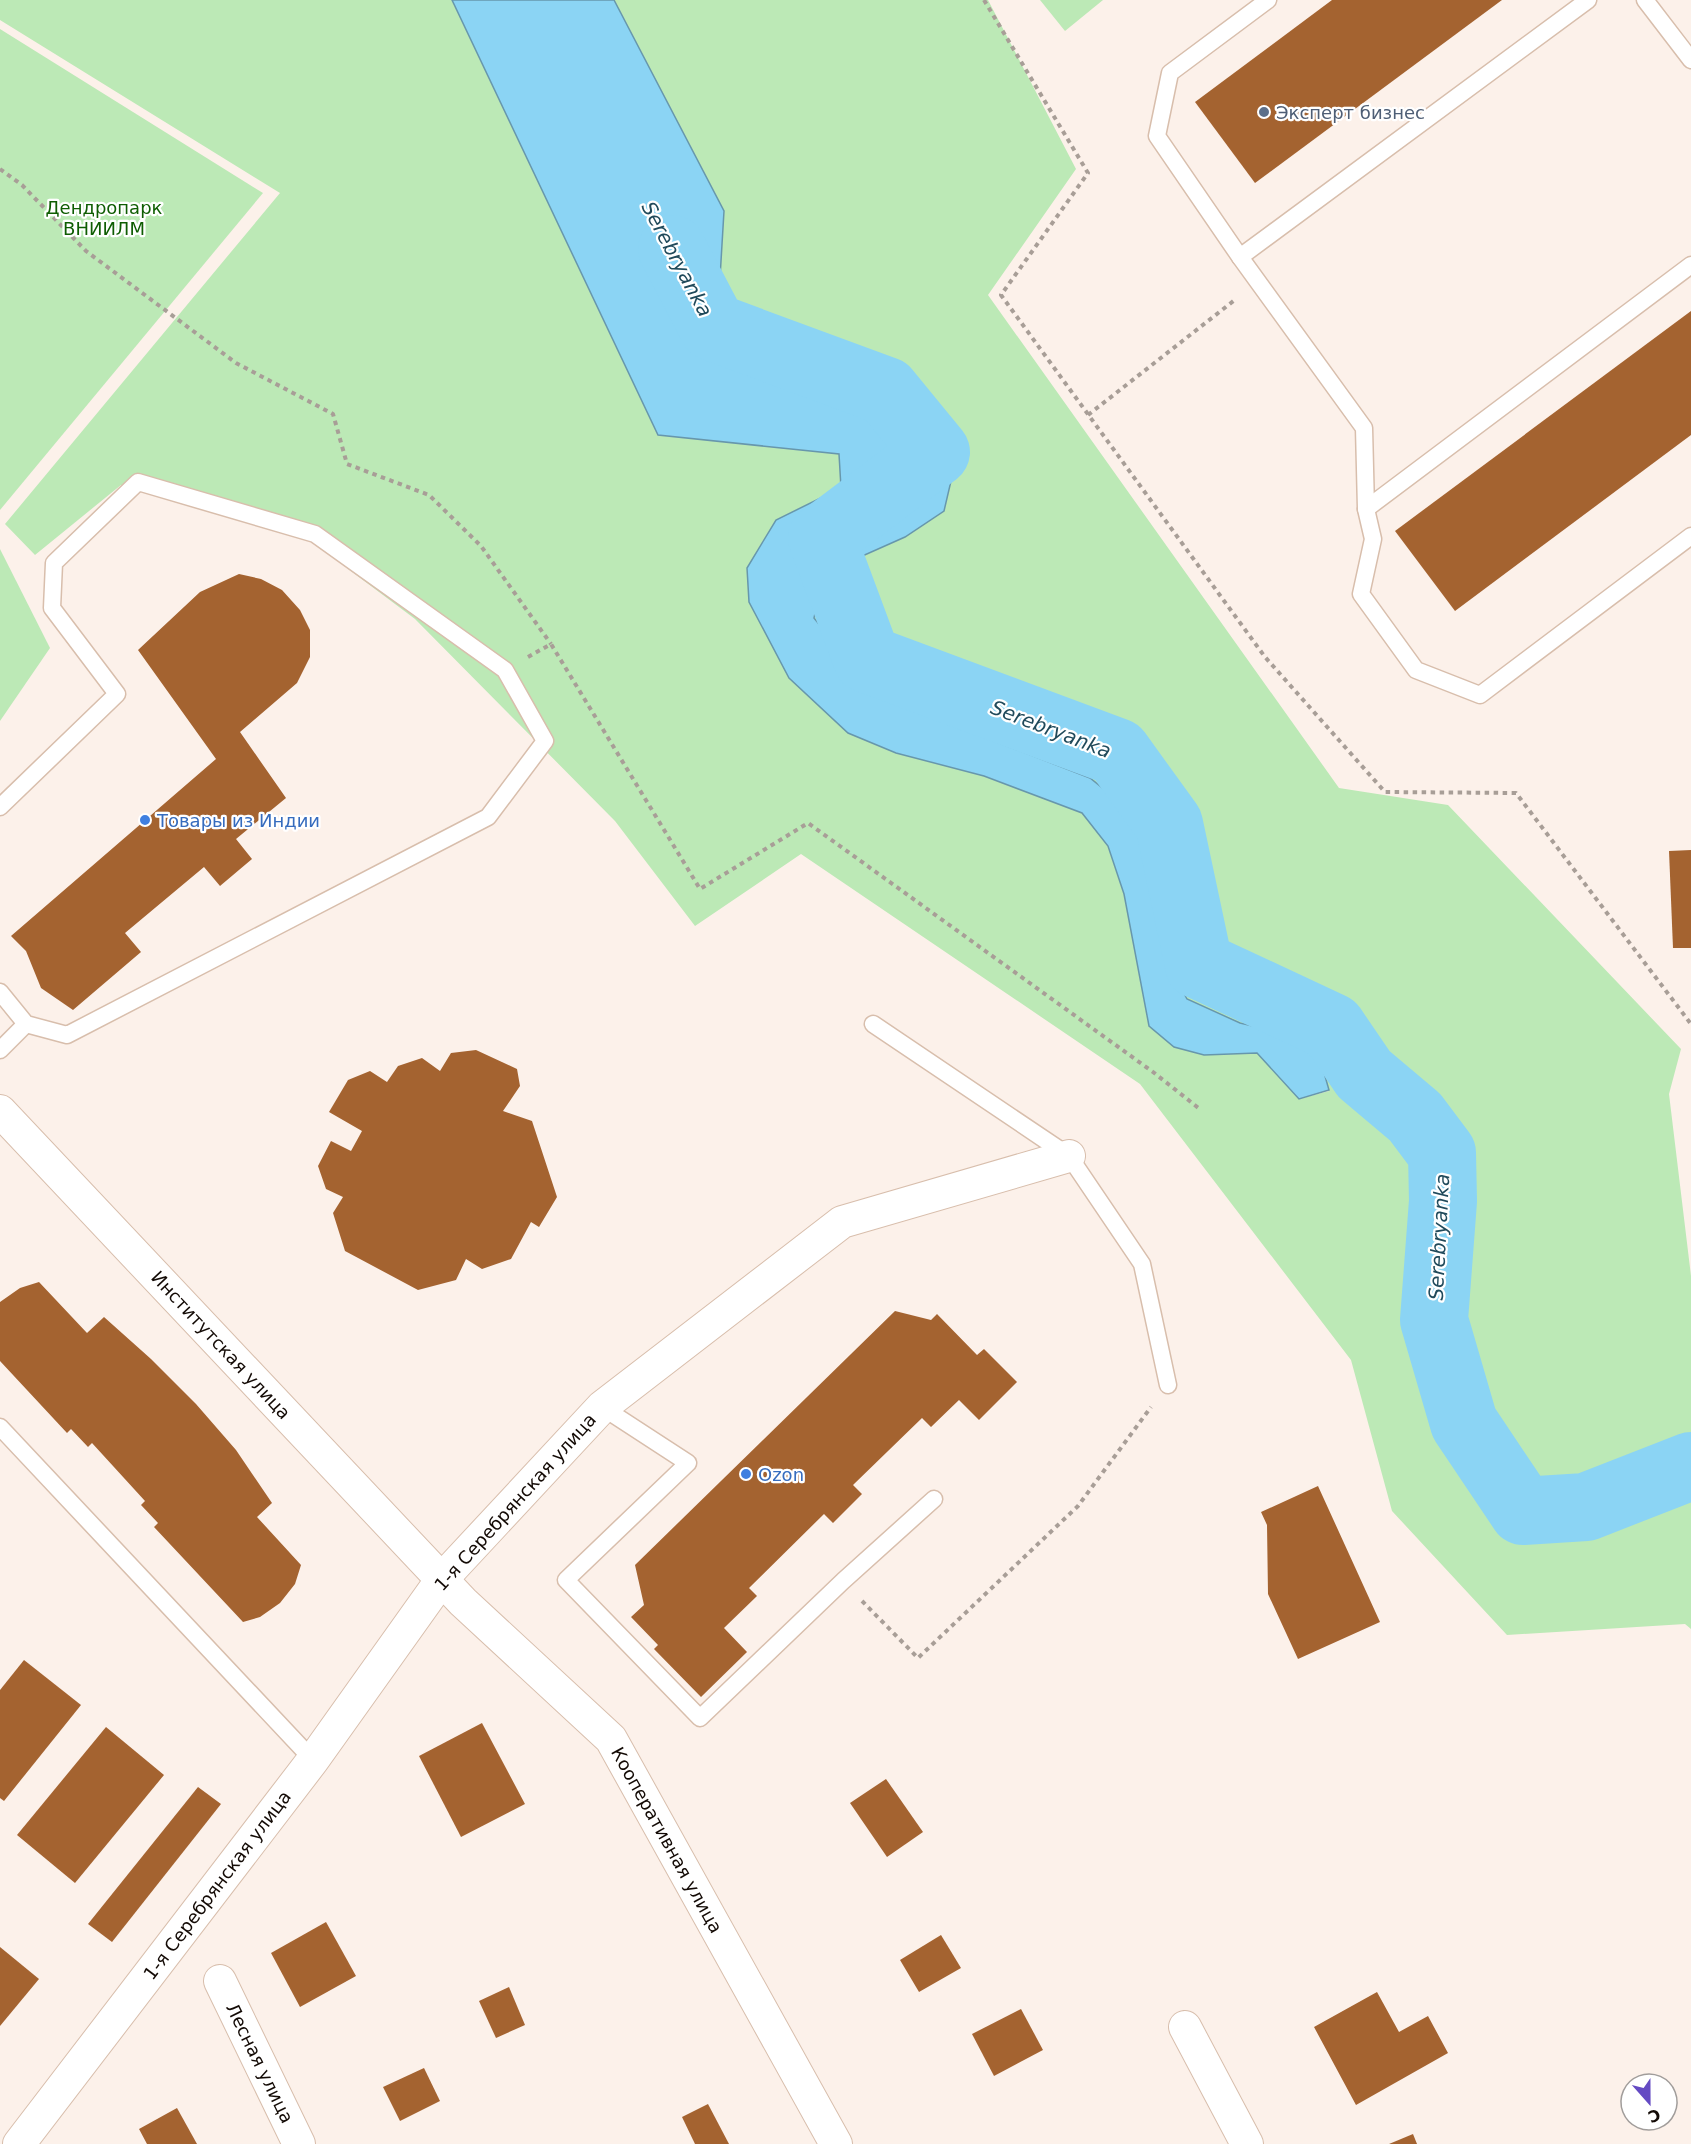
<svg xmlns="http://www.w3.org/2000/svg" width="1691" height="2144" font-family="'DejaVu Sans',sans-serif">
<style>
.green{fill:#bce9b6}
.water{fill:#8bd4f4;stroke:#6797ac;stroke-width:1.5}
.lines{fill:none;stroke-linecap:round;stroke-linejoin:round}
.river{stroke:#8bd4f4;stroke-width:68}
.building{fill:#a46330}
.lane-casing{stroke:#d8beac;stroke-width:19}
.street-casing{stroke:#d8beac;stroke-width:34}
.path{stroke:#a89e97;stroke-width:4;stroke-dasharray:4.5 4.5;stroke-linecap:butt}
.lane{stroke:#fff;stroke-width:16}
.street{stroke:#fff;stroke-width:32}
.service-dot{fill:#5c6f8a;stroke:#fff;stroke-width:2}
.shop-dot{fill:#3f7fe0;stroke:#fff;stroke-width:2}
.labels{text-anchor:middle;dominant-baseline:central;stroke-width:4.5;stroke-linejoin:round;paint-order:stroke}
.service-label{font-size:18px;fill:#4e5e75;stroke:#fff;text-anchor:start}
.park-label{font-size:18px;fill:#0e5d02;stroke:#fff}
.shop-label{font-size:18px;fill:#366cbe;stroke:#fff;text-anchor:start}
.street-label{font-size:18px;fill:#130a05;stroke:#fff}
.water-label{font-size:20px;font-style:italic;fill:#204a5b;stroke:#fff}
</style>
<rect width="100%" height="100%" fill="#fcf1ea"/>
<g class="green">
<path d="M 0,0 L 452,0 L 658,435 L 839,454 L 841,488 L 776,520 L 747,568 L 896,753 L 984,776 L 1082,813 L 1108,846 L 1124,894 L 1149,1027 L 1203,1055 L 1257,1053 L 1299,1099 L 1329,1091 L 1321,1062 L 1308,1039 L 1240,1023 L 1187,999 L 1173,973 L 1157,866 L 1116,799 L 1090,778 L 894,702 L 844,655 L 814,618 L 824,573 L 905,537 L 919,419 L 743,363 L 717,328 L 724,211 L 614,0 L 988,0 L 1076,169 L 988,295 L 1339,788 L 1448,805 L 1681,1049 L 1669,1094 L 1691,1276 L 1691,1629 L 1685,1624 L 1507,1635 L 1392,1511 L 1351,1360 L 1140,1084 L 801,854 L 695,926 L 615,821 L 415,619 L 311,541 L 121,485 L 35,555 L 5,524 L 280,193 L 0,20 Z"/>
<path d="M 1040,0 L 1103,0 L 1065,31 Z"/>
<path d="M 0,29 L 263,193 L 0,510 Z"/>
<path d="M 0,549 L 50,648 L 0,721 Z"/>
</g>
<path class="water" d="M 452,0 L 614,0 L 724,211 L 717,328 L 743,363 L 920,419 L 955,464 L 944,511 L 905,537 L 824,573 L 814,618 L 844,655 L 894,702 L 1090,778 L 1116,799 L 1157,866 L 1173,973 L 1187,999 L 1240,1023 L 1308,1039 L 1321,1062 L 1329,1090 L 1299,1099 L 1257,1053 L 1204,1055 L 1174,1047 L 1149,1026 L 1124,894 L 1108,846 L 1082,813 L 984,776 L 896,753 L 848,733 L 789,678 L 749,602 L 747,568 L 776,520 L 841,488 L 839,454 L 658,435 Z"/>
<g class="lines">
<path class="river" d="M 672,249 L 713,327 L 886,391 L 936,452 L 822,538 L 867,659 L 1117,752 L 1169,824 L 1199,965 L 1332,1027 L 1364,1074 L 1415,1117 L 1442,1153 L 1443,1201 L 1434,1320 L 1464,1423 L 1523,1511 L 1586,1507 L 1691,1466"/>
</g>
<g class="building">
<path d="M 1332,0 L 1502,0 L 1255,183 L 1195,102 Z"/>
<path d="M 1691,311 L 1691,435 L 1455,611 L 1395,531 Z"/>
<path d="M 239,574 L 261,579 L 282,590 L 300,610 L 310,630 L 310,657 L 297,683 L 240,732 L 286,798 L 236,839 L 252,859 L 220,886 L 204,867 L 125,933 L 141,952 L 73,1010 L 41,988 L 26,951 L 11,936 L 216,759 L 138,650 L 200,592 Z"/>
<path d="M 1691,850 L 1691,948 L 1673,948 L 1669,851 Z"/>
<path d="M 476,1050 L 517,1069 L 520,1086 L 503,1111 L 532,1121 L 557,1197 L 539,1227 L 531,1222 L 511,1259 L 482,1269 L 466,1259 L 456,1280 L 418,1290 L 345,1251 L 333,1213 L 343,1197 L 326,1189 L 318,1166 L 331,1141 L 351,1151 L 362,1131 L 329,1112 L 348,1080 L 370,1071 L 387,1082 L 398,1066 L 422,1058 L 440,1071 L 451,1053 Z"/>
<path d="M 39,1282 L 87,1333 L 104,1317 L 151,1359 L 196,1404 L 236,1450 L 272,1503 L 257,1517 L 301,1565 L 295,1584 L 280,1603 L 260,1617 L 243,1622 L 154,1527 L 158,1523 L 141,1505 L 145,1501 L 92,1443 L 88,1447 L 71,1429 L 67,1433 L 0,1361 L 0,1302 L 20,1288 Z"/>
<path d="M 895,1311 L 931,1320 L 937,1314 L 977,1355 L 984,1349 L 1017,1382 L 979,1420 L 959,1400 L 931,1427 L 922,1418 L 853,1485 L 862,1494 L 833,1523 L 824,1514 L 749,1588 L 757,1596 L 724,1628 L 747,1652 L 701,1697 L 654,1649 L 658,1645 L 631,1617 L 644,1605 L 635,1565 Z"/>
<path d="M 1318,1486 L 1380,1622 L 1298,1659 L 1268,1594 L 1267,1525 L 1261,1512 Z"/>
<path d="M 24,1660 L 81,1705 L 4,1801 L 0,1798 L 0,1690 Z"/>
<path d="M 482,1723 L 525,1804 L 461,1837 L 419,1756 Z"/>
<path d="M 106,1727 L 164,1775 L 75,1883 L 17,1835 Z"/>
<path d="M 886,1779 L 923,1832 L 887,1857 L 850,1803 Z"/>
<path d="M 198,1787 L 221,1804 L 112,1942 L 88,1924 Z"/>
<path d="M 326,1922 L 356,1976 L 300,2007 L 271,1953 Z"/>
<path d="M 941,1935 L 961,1968 L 919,1992 L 900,1960 Z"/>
<path d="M 0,1947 L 39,1979 L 0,2026 Z"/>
<path d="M 509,1987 L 525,2025 L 496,2038 L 479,2001 Z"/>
<path d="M 1377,1992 L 1399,2032 L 1428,2016 L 1448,2053 L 1356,2105 L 1314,2027 Z"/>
<path d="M 1021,2009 L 1043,2050 L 994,2076 L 972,2034 Z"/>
<path d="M 424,2068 L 440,2101 L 400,2121 L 383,2087 Z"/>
<path d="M 708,2104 L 729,2144 L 695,2144 L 682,2117 Z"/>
<path d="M 177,2108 L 197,2144 L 147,2144 L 139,2129 Z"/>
<path d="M 1413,2134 L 1417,2144 L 1389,2144 Z"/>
</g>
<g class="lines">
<g class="lane-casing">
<g id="lane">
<path d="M 1268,0 L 1170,73 L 1157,136 L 1240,257 L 1364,428 L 1366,509 L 1373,539 L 1361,594 L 1416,670 L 1480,695 L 1691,536"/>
<path d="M 1645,0 L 1691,60"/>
<path d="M 1240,257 L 1588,0"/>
<path d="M 1366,509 L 1691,265"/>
<path d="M 0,807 L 117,694 L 52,608 L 54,563 L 138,482 L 315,534 L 505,670 L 545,741 L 488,817 L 67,1035 L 26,1024 L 0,992"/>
<path d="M 873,1024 L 1069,1156 L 1142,1264 L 1168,1385"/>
<path d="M 0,1050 L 26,1024"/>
<path d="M 602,1407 L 688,1463 L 566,1580 L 700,1718 L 843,1581 L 934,1499"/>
<path d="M 0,1427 L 313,1760"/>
</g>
</g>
<g class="street-casing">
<g id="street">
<path d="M 0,1111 L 463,1602 L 611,1739 L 836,2144"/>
<path d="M 220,1981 L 299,2144"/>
<path d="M 1185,2027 L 1247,2144"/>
<path d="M 19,2144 L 313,1760 L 442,1579 L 602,1407 L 842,1222 L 1069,1156"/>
</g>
</g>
<g class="path">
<path d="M 984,0 L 1088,173 L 1001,295 L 1265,657 L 1385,792 L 1516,793 L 1691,1024"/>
<path d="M 0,169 L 22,185 L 86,251 L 236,363 L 333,414 L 347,464 L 429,495 L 481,546 L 551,644"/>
<path d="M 1088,415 L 1236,299"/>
<path d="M 528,657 L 551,644 L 700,889 L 808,823 L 1153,1072 L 1201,1110"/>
<path d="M 862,1601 L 918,1658 L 1078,1506 L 1151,1407"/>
</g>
<use href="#lane" class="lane"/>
<use href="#street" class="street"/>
</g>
<circle class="service-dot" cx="1264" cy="112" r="6"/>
<g class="shop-dot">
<circle cx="145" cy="820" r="6"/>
<circle cx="746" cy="1474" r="6"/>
</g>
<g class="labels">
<g class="service-label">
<text x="1276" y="112">Эксперт бизнес</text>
</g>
<g class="park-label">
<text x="104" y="207">Дендропарк<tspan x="104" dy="21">ВНИИЛМ</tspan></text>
</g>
<g class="shop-label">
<text x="157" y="820">Товары из Индии</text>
<text x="758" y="1474">Ozon</text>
</g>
<g class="street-label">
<text transform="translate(221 1345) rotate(47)">Институтская улица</text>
<text transform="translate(515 1502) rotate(-48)">1-я Серебрянская улица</text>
<text transform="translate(667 1840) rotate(61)">Кооперативная улица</text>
<text transform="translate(217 1885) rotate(-53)">1-я Серебрянская улица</text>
<text transform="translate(260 2063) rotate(64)">Лесная улица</text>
</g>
<g class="water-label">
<text transform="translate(677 259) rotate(62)">Serebryanka</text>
<text transform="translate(1051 729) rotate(21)">Serebryanka</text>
<text transform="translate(1439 1237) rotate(-87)">Serebryanka</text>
</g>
</g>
<g transform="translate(1649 2102) rotate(159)"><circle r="28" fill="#ffffff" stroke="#a19d9b" stroke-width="1.5"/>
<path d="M0-4.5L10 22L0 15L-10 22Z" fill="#644ac3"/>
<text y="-9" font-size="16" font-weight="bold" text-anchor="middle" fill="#130a05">С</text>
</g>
</svg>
